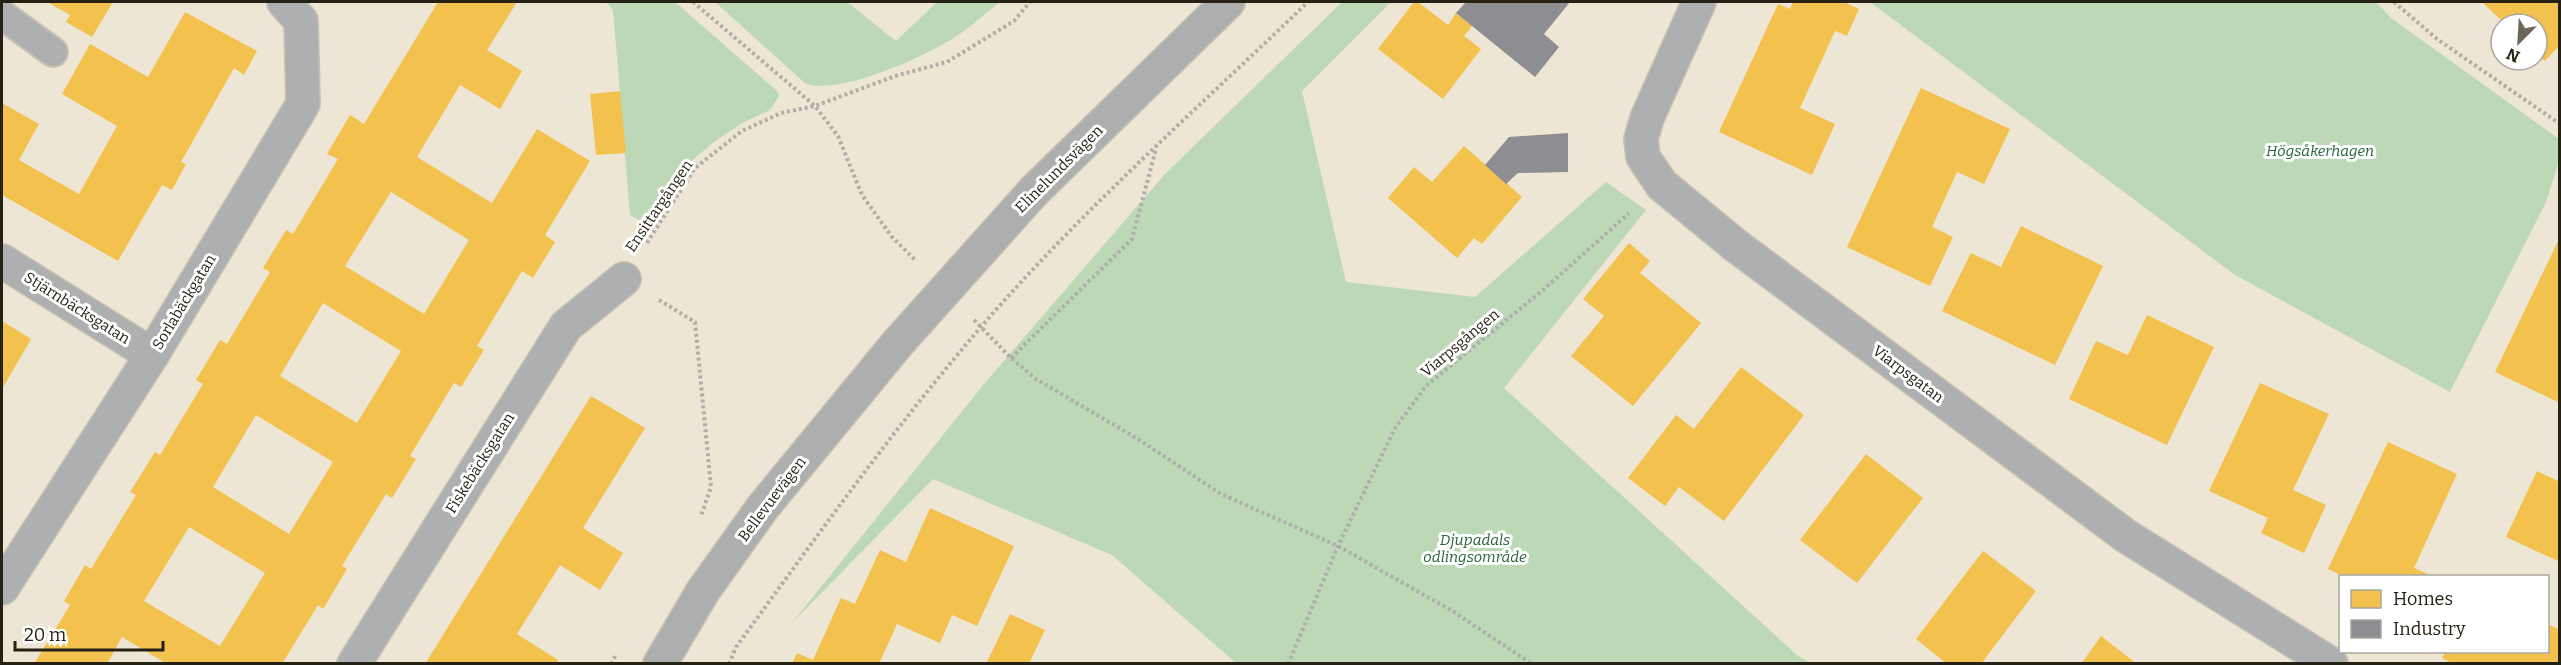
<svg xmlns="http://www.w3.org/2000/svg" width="2561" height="665" font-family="Bitter,serif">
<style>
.green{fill:#bcd8b7}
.homes{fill:#f2c14e;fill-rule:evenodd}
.industry{fill:#8d8d92}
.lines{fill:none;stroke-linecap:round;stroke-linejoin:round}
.lane-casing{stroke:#c8c2b4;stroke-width:32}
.street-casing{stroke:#c8c2b4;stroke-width:36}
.secondary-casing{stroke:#c8c2b4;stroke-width:36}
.path{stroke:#afaeaa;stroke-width:4;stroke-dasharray:3 3;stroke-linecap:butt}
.lane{stroke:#aeafb0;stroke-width:28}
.street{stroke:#aeafb0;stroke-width:33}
.secondary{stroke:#adaead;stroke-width:33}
.labels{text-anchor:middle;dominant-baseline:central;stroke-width:6;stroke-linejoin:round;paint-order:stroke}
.park-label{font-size:15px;font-style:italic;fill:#276239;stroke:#fff}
.street-label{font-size:15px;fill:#262115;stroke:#fff}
</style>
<rect width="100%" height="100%" fill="#eee6d4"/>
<g class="green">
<path d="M 606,2 L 675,2 L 777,91 L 779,96 L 770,110 L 742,123 L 714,142 L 682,169 L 650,218 L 639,220 L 630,215 L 613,10 Z"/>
<path d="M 715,2 L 847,2 L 896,41 L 937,2 L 1000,2 C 988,11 976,22 964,31 C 932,54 844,95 806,84 Z"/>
<path d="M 1342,2 L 1391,2 L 1302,91 L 1346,282 L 1475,297 L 1606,182 L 1646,210 L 1504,388 L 1798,656 L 1811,663 L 1236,663 L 1112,555 L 933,479 L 792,623 L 984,384 L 1165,174 Z"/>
<path d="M 1870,2 L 2376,2 L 2391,18 L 2559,139 L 2559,161 L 2546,202 L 2450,392 L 2235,275 Z"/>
</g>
<g class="homes">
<path d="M 47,2 L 113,2 L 92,37 L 66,22 L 70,15 Z"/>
<path d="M 438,2 L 517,2 L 487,50 L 522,71 L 500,109 L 460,85 L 417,157 L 492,203 L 537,129 L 590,161 L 545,235 L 555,242 L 533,278 L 522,271 L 477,346 L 484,350 L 461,387 L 454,383 L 410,456 L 416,459 L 392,498 L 386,494 L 342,566 L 347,569 L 323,609 L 318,605 L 282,664 L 167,664 L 122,637 L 107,664 L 34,664 L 70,605 L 64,601 L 85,565 L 91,569 L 136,495 L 130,492 L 155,452 L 160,455 L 203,384 L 196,380 L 220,340 L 227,344 L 270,272 L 263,268 L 286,230 L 293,234 L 338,159 L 327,154 L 350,115 L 364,124 ZM 391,192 L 469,240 L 424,314 L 345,266 ZM 323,303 L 401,351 L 357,423 L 280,376 ZM 256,415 L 333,462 L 289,534 L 213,487 ZM 189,527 L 265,573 L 220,646 L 144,601 Z"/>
<path d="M 1414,2 L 1418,2 L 1448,25 L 1456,13 L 1472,26 L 1464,36 L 1481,49 L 1443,99 L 1378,49 Z"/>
<path d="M 1793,2 L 1844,2 L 1859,9 L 1847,36 L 1835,31 L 1800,108 L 1835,124 L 1812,175 L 1719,132 L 1778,4 L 1790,9 Z"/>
<path d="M 2482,2 L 2560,2 L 2560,45 L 2545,61 L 2537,54 L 2537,24 L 2505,24 Z"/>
<path d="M 185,12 L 257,51 L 244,75 L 234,68 L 181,162 L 186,164 L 172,190 L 162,185 L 118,261 L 2,195 L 2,103 L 39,124 L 19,160 L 79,194 L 117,126 L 62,94 L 90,44 L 148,77 Z"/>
<path d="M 1921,88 L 2010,129 L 1984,184 L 1957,172 L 1932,227 L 1953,237 L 1930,286 L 1847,247 Z"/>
<path d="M 620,91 L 626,153 L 596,155 L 590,94 Z"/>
<path d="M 1464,146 L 1522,197 L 1482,244 L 1474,238 L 1457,258 L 1388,198 L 1414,167 L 1432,182 Z"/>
<path d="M 2021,226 L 2103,266 L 2055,365 L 1942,311 L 1971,253 L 2001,267 Z"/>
<path d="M 2560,237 L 2560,403 L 2495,372 Z"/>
<path d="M 1629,243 L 1650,261 L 1640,273 L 1701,323 L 1633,406 L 1571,356 L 1604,316 L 1583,299 Z"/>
<path d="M 2147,315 L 2214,347 L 2167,445 L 2069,399 L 2096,341 L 2128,355 Z"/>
<path d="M 2,321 L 31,339 L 2,389 Z"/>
<path d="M 1741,367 L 1804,415 L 1724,521 L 1679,487 L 1665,506 L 1628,478 L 1676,415 L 1694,429 Z"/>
<path d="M 2260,383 L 2329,414 L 2293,490 L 2326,505 L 2304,553 L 2261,533 L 2268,518 L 2209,491 Z"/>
<path d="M 591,396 L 645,428 L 583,528 L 623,553 L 600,590 L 560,565 L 517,634 L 558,660 L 556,664 L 425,664 Z"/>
<path d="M 2388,442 L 2457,474 L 2414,568 L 2432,576 L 2343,576 L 2328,569 Z"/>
<path d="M 1866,454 L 1923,498 L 1857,583 L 1800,540 Z"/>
<path d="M 2537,471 L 2560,482 L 2560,562 L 2506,537 Z"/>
<path d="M 930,508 L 1014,546 L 977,626 L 952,615 L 940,643 L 897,624 L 879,664 L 792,664 L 797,653 L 813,660 L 841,598 L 855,604 L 880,550 L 906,562 Z"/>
<path d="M 1983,551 L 2036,591 L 1981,664 L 1947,664 L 1916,639 Z"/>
<path d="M 1010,614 L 1045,630 L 1029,664 L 986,664 Z"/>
<path d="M 2548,624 L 2560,630 L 2560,664 L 2453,664 L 2442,658 L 2445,652 L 2548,652 Z"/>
<path d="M 2101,636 L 2137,664 L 2081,664 Z"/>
</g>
<g class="industry">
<path d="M 1466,2 L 1570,2 L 1544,34 L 1559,47 L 1535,77 L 1456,13 Z"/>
<path d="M 1568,133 L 1568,172 L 1518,173 L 1506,184 L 1485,165 L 1509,137 Z"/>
</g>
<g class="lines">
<g class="lane-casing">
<path id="lane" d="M 2,15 L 53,52"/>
</g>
<g class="street-casing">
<g id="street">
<path d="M 1699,2 L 1647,118 L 1641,139 L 1643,157 L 1662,185 L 1735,245 L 2126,536 L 2331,664"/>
<path d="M 2,261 L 152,355"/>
<path d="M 2,588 L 152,355 L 303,104 L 301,21 L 284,2"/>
<path d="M 354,664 L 566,326 L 624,279"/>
</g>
</g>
<g class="secondary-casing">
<path id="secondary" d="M 660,664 L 703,591 L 763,507 L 897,344 L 1034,191 L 1228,2"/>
</g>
<g class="path">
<path d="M 693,2 L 815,106 L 838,136 L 862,195 L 892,237 L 916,261"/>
<path d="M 2394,2 L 2437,39 L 2560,124"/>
<path d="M 647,243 L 695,168 L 742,131 L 781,113 L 815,106 L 895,76 L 947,62 L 1014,21 L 1030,2"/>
<path d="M 659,300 L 695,322 L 711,487 L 701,516"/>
<path d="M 974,320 L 1011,358 L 1036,379 L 1138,439 L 1221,494 L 1338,546 L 1454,612 L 1532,664"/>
<path d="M 1011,358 L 1132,239 L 1156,149"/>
<path d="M 611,664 L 616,655"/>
<path d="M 729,664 L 736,647 C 815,539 893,429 981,327 C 1080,212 1199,107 1308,2"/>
<path d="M 1288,664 L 1338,546 L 1395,428 L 1426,386 L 1543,290 L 1629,213"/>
</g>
<use href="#lane" class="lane"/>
<use href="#street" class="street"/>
<use href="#secondary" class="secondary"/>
</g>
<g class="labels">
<g class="park-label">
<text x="2320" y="151">Högsåkerhagen</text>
<text x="1475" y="540">Djupadals<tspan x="1475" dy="17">odlingsområde</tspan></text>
</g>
<g class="street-label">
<text transform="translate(1059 169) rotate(-45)">Elinelundsvägen</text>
<text transform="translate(659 206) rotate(-56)">Ensittargången</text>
<text transform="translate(184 302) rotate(-59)">Sorlabäckgatan</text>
<text transform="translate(77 308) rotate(32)">Stjärnbäcksgatan</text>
<text transform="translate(1460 343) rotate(-40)">Viarpsgången</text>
<text transform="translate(1908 374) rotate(37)">Viarpsgatan</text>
<text transform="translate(480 463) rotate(-58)">Fiskebäcksgatan</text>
<text transform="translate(772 499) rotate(-53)">Bellevuevägen</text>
</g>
</g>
<rect width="2561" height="665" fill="none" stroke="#262115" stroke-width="6"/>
<rect x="2339" y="575" width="210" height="78" fill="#ffffff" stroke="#a8a6a1" stroke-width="1.5"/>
<rect x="2351" y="590" width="30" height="18" fill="#f2c14e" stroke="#a8a6a1" stroke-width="1.5"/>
<text x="2393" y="605" font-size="18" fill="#262115">Homes</text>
<rect x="2351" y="620" width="30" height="18" fill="#8d8d92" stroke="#a8a6a1" stroke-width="1.5"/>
<text x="2393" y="635" font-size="18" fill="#262115">Industry</text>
<g transform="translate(2519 42) rotate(204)"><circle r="28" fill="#ffffff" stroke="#a8a6a1" stroke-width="1.5"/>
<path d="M0-4.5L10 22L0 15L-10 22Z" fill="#6c6658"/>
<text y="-9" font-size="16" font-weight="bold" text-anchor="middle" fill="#262115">N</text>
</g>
<path d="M15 641v9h148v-9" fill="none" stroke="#262115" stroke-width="3"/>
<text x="24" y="641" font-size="18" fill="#262115" stroke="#ffffff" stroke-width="4.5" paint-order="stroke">20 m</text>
</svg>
